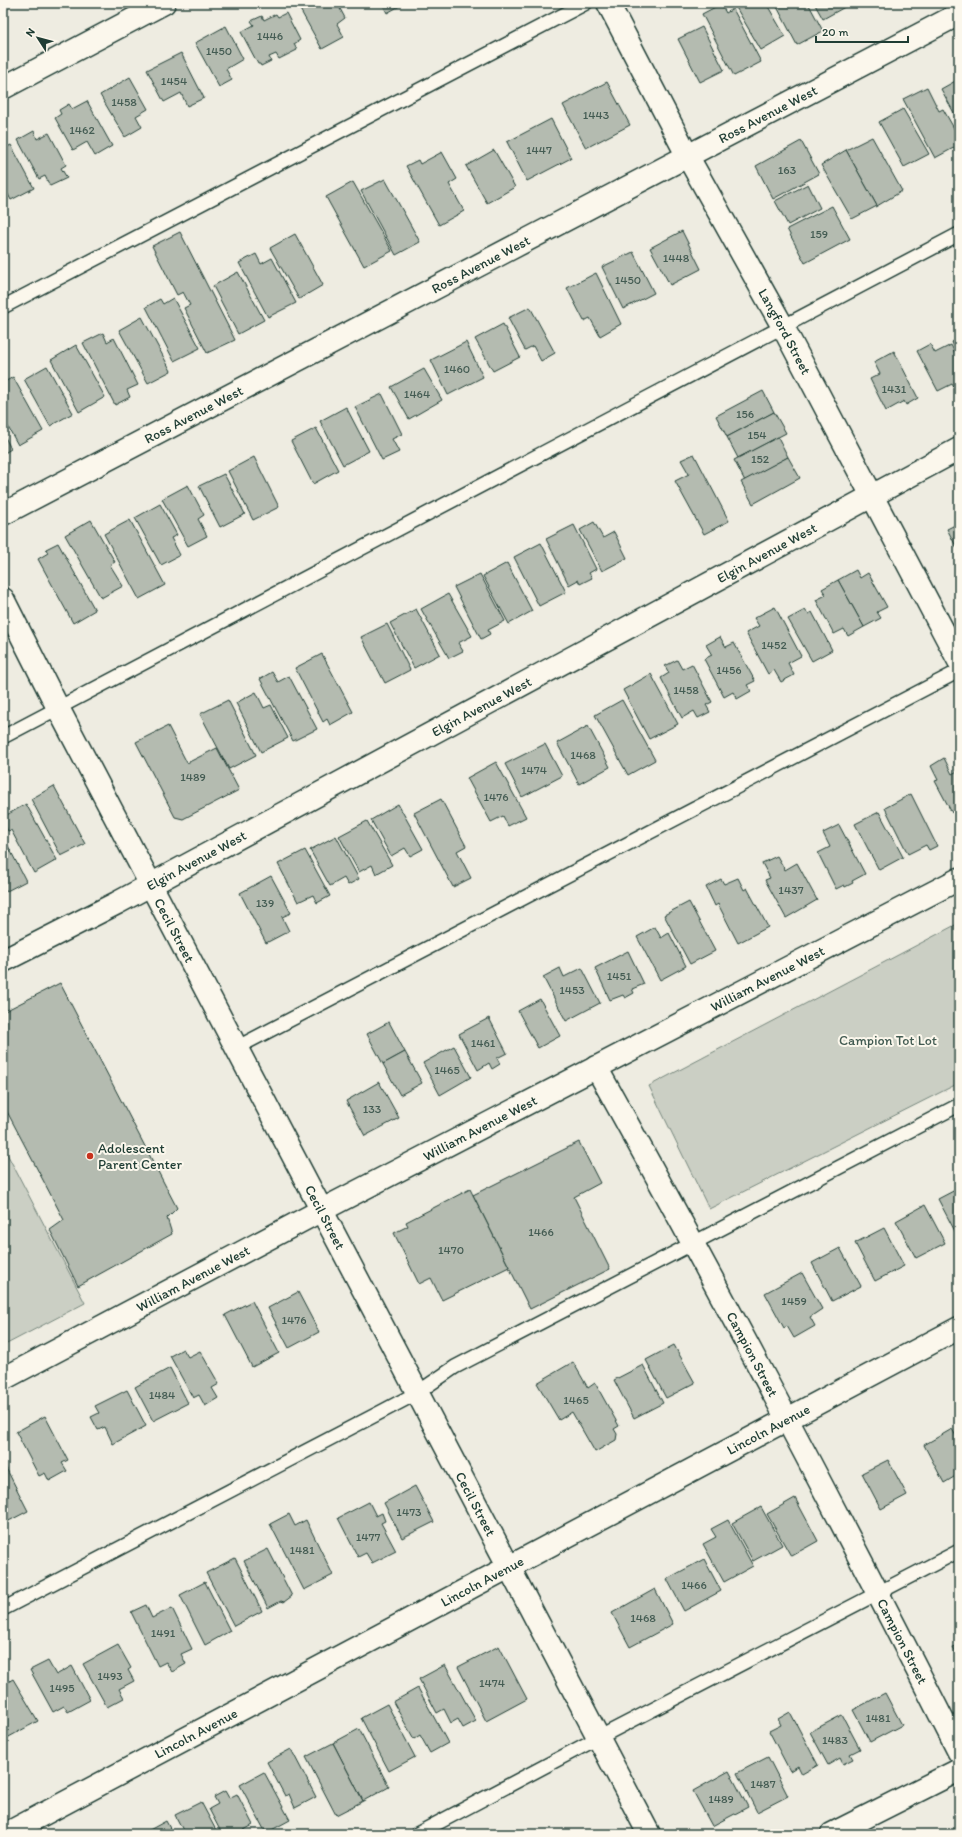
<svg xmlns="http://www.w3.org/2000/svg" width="962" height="1837" font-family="Itim,sans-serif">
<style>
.green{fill:#cbcfc4;stroke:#75867c}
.building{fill:#b4bbb0;stroke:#1f3d34}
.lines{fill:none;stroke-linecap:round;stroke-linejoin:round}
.service-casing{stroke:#1f3d34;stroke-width:16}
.minor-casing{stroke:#1f3d34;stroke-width:25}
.service{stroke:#fbf7ec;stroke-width:13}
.minor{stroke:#fbf7ec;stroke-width:22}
.poi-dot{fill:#c8321e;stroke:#fbf7ec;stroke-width:1.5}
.labels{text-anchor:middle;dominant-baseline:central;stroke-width:4;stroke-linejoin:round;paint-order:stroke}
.number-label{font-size:12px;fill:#445c53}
.street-label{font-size:14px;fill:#1f3d34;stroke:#fbf7ec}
.park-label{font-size:14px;fill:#415a51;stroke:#fbf7ec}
.poi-label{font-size:14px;fill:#1f3d34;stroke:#fbf7ec;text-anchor:start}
</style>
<rect width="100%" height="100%" fill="#eeece1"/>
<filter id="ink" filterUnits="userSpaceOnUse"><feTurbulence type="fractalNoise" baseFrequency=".025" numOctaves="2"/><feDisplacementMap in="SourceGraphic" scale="8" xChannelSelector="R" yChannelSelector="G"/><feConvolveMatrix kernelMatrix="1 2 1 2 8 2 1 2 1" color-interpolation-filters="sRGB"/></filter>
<g filter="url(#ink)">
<g class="green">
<path d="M 959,923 L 959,1083 L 709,1209 L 649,1086 Z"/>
<path d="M 3,1146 L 85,1303 L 3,1346 Z"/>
</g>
<g class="building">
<path d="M 298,3 L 337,3 L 345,18 L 337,24 L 344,37 L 322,49 L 297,4 Z"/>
<path d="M 382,3 L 405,3 L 387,13 Z"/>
<path d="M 736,3 L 766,3 L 785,36 L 761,50 L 734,4 Z"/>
<path d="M 775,3 L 808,3 L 823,31 L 797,45 Z"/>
<path d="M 814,3 L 852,3 L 823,19 Z"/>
<path d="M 721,4 L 726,13 L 733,9 L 761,62 L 734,76 L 702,14 Z"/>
<path d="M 286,13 L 300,40 L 294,44 L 297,50 L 279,59 L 276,54 L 269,57 L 271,61 L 261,66 L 260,64 L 258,64 L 241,32 L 254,25 L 251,21 L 262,16 L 264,20 L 276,14 L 278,17 Z"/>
<path d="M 226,26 L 243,59 L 226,69 L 232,80 L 219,87 L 195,43 Z"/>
<path d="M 702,27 L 724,70 L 700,82 L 678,39 Z"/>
<path d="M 181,53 L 204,98 L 187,106 L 181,93 L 164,102 L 147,70 Z"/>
<path d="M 130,77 L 148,109 L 136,116 L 142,127 L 125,137 L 100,95 Z"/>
<path d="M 959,79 L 959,122 L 941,89 Z"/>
<path d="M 607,82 L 630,125 L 586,148 L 563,105 Z"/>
<path d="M 927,87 L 939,111 L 943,109 L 959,137 L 959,145 L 935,158 L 903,99 Z"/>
<path d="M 87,101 L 112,146 L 95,156 L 87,142 L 73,150 L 55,118 L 61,114 L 59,110 L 69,104 L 72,109 Z"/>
<path d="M 903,109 L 929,154 L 904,167 L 879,122 Z"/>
<path d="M 551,119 L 571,158 L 527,181 L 507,142 Z"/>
<path d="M 34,131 L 37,139 L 49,133 L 66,165 L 61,168 L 67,178 L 50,186 L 45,176 L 39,179 L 18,140 Z"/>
<path d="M 872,137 L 902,191 L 877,206 L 846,150 Z"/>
<path d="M 801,141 L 819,174 L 773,199 L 756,166 Z"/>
<path d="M 11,145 L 34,188 L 11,200 L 3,185 L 3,149 Z"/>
<path d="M 494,150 L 515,187 L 487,203 L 466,166 Z"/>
<path d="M 846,150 L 877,206 L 852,219 L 821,165 Z"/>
<path d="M 442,152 L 457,179 L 449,184 L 464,211 L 439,225 L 406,166 L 418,160 L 420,164 Z"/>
<path d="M 385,179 L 420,242 L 396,255 L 361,191 Z"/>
<path d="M 353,182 L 392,251 L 364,266 L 326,197 Z"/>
<path d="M 808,184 L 820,208 L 788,225 L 775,201 Z"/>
<path d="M 832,206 L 850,239 L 805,263 L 787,229 Z"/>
<path d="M 682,231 L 701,269 L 670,285 L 650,248 Z"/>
<path d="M 180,232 L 235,340 L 207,353 L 184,308 L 190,305 L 183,292 L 177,295 L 152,246 Z"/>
<path d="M 295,234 L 323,285 L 299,299 L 270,248 Z"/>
<path d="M 633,252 L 654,293 L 623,309 L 602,267 Z"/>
<path d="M 256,254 L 261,264 L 272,258 L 296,303 L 268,317 L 239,263 Z"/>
<path d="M 238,272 L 264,320 L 238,334 L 213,286 Z"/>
<path d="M 596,273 L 621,324 L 600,336 L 590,318 L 584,321 L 567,288 Z"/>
<path d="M 173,298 L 200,348 L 174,361 L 146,307 L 160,299 L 163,304 Z"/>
<path d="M 530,307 L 555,353 L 541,361 L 533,346 L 525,350 L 508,318 Z"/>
<path d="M 142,317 L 171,371 L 148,383 L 119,330 Z"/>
<path d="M 503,324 L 520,357 L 493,371 L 475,339 Z"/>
<path d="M 103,333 L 107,342 L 114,338 L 138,385 L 127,390 L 130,397 L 115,405 L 83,343 Z"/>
<path d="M 959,338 L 959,357 L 952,342 Z"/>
<path d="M 466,342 L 483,377 L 448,395 L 431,360 Z"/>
<path d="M 930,344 L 935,353 L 951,345 L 959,361 L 959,391 L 957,392 L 952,384 L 938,391 L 917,351 Z"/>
<path d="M 76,345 L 105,397 L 79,412 L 51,360 Z"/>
<path d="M 894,351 L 918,398 L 906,405 L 904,401 L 886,411 L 870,379 L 880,374 L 874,362 Z"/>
<path d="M 47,366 L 73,413 L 50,426 L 24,379 Z"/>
<path d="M 424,369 L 442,400 L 409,419 L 391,387 Z"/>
<path d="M 13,377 L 43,431 L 18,445 L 3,418 L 3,383 Z"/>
<path d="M 763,391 L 774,412 L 727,437 L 716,416 Z"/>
<path d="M 382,394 L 402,434 L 392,439 L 399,452 L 382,460 L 355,407 Z"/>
<path d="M 346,407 L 369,451 L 343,465 L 320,421 Z"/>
<path d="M 774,412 L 786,433 L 738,458 L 727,437 Z"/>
<path d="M 316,428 L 338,470 L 313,484 L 291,441 Z"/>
<path d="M 3,433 L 11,449 L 3,454 Z"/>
<path d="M 778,437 L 788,457 L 745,481 L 734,460 Z"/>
<path d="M 694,454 L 729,521 L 704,534 L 675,481 L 689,474 L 681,460 Z"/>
<path d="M 254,457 L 279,507 L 253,520 L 228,471 Z"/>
<path d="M 788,457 L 800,478 L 753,504 L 741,482 Z"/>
<path d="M 224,474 L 245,514 L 220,527 L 199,486 Z"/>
<path d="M 188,485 L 204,515 L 198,519 L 207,536 L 188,546 L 162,499 Z"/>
<path d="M 160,504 L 177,535 L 171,538 L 180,555 L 161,565 L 135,518 Z"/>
<path d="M 91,520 L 115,562 L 110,565 L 123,586 L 101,598 L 65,535 Z"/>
<path d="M 130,520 L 165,585 L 139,599 L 104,534 Z"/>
<path d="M 594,522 L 603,538 L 614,532 L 627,558 L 602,571 L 580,530 Z"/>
<path d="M 959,523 L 959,552 L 947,529 Z"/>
<path d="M 574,525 L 596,569 L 589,573 L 592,578 L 580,584 L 578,580 L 569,585 L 546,539 Z"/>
<path d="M 58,543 L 95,610 L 73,623 L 38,559 L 48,553 L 46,549 Z"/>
<path d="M 541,543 L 566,592 L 539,606 L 514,557 Z"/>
<path d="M 507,563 L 532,611 L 509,624 L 483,576 Z"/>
<path d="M 856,570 L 860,578 L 868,573 L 887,607 L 877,612 L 881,618 L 864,627 L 838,580 Z"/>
<path d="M 480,574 L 505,621 L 488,630 L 490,634 L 481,639 L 454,587 Z"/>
<path d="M 838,580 L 864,627 L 848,636 L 844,629 L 834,634 L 816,600 L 826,595 L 822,589 Z"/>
<path d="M 448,594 L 472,636 L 458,643 L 463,651 L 449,658 L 421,609 Z"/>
<path d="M 775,607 L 801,656 L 788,663 L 794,675 L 781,682 L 774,670 L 768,674 L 746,633 L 759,626 L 754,618 Z"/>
<path d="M 416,609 L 440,654 L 414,668 L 390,623 Z"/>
<path d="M 805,610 L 808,614 L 812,612 L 832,650 L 812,661 L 788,619 Z"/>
<path d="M 387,624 L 410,670 L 385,683 L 361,637 Z"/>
<path d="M 720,637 L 726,647 L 734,643 L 755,681 L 747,685 L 751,691 L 737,699 L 733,692 L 724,697 L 704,659 L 712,655 L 706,645 Z"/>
<path d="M 322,654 L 353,712 L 330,725 L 327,719 L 323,722 L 295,668 Z"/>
<path d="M 677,660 L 682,669 L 692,664 L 712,702 L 706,705 L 710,712 L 698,718 L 694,711 L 682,718 L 661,678 L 669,673 L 665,666 Z"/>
<path d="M 272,672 L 278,682 L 289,676 L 317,729 L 293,741 L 260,679 Z"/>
<path d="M 651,674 L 678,724 L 649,739 L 623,690 Z"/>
<path d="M 256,692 L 264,708 L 271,705 L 288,738 L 261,752 L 236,703 Z"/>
<path d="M 228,700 L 256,755 L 229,769 L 200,714 Z"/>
<path d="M 622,700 L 655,760 L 628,775 L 595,715 Z"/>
<path d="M 168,726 L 187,763 L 217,748 L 239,790 L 183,819 L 175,817 L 136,742 Z"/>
<path d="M 588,726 L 610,767 L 579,784 L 557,743 Z"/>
<path d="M 545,744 L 562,776 L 522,797 L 505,764 Z"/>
<path d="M 944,758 L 952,774 L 959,770 L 959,810 L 952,813 L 935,781 L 938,780 L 931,766 Z"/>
<path d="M 496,762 L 526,817 L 508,826 L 503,816 L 491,822 L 467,778 Z"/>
<path d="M 54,786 L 85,844 L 61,856 L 31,799 Z"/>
<path d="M 911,794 L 937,846 L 929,850 L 926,845 L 908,854 L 885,808 Z"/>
<path d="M 441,799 L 466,846 L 457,851 L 471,878 L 453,887 L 414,813 Z"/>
<path d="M 26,804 L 57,860 L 34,873 L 11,830 L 8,831 L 3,822 L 3,817 Z"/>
<path d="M 398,804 L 423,849 L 410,856 L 405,848 L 391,856 L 371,820 Z"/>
<path d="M 879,812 L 903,857 L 879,870 L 855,824 Z"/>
<path d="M 367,821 L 392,865 L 376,874 L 372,865 L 359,872 L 339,836 Z"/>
<path d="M 839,825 L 865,874 L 852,881 L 853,883 L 845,887 L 844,885 L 836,889 L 818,853 L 830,847 L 823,833 Z"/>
<path d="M 3,836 L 26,881 L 3,893 Z"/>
<path d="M 336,836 L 359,879 L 348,885 L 344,878 L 330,886 L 310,850 Z"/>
<path d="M 305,850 L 330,896 L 317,903 L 313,895 L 298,902 L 278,864 Z"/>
<path d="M 777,856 L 785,870 L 797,863 L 817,900 L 786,918 L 765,880 L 770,878 L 762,863 Z"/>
<path d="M 271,876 L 291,913 L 282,917 L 289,931 L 266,943 L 240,893 Z"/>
<path d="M 738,878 L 744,890 L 747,888 L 768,927 L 738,943 L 718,904 L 715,906 L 706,887 L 721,879 L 724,884 Z"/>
<path d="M 689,902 L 715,951 L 690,964 L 664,915 Z"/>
<path d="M 655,927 L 661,938 L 669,933 L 686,966 L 660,980 L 637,937 Z"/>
<path d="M 628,951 L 644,984 L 632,989 L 634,993 L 625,998 L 623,995 L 610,1000 L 595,968 Z"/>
<path d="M 560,968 L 564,977 L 582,968 L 600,1003 L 566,1021 L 543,977 Z"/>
<path d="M 60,983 L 177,1208 L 167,1218 L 172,1234 L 78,1286 L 50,1230 L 64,1220 L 3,1104 L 3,1012 Z"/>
<path d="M 540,999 L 560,1036 L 538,1048 L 518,1011 Z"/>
<path d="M 489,1018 L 507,1053 L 497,1058 L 500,1064 L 492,1069 L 489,1063 L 478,1070 L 459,1034 Z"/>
<path d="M 389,1022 L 405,1052 L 383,1064 L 367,1034 Z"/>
<path d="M 454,1046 L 471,1077 L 440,1095 L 423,1063 Z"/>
<path d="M 405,1052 L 422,1083 L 400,1095 L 383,1064 Z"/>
<path d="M 379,1082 L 399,1118 L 365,1136 L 346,1101 Z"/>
<path d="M 579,1142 L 600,1183 L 574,1197 L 610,1269 L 530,1309 L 473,1195 Z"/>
<path d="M 959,1188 L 959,1237 L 958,1237 L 938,1199 Z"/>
<path d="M 470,1189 L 509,1267 L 442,1300 L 431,1278 L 419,1284 L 394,1233 L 408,1226 L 406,1222 Z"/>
<path d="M 925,1205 L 945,1243 L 916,1258 L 896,1221 Z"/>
<path d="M 884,1228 L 904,1266 L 875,1281 L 855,1243 Z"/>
<path d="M 840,1248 L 861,1286 L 832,1301 L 812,1263 Z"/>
<path d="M 802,1273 L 822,1309 L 810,1317 L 815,1326 L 794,1338 L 787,1326 L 784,1328 L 765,1293 Z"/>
<path d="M 298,1292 L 319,1332 L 289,1348 L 268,1308 Z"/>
<path d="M 252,1301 L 279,1353 L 252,1367 L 225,1315 Z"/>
<path d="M 674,1345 L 695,1383 L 666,1398 L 646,1360 Z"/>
<path d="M 183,1349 L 188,1357 L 200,1351 L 219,1384 L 212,1388 L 218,1398 L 205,1406 L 199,1395 L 193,1398 L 170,1356 Z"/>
<path d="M 573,1362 L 588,1388 L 595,1383 L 619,1426 L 614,1429 L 617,1434 L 616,1440 L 595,1452 L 572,1412 L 559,1420 L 537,1383 Z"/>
<path d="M 643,1365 L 663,1403 L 634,1418 L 614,1380 Z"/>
<path d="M 170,1368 L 188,1403 L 153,1421 L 135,1387 Z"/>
<path d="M 127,1390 L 146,1426 L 113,1444 L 105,1427 L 98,1430 L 91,1417 L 99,1413 L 95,1406 Z"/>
<path d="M 45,1416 L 68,1460 L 62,1463 L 67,1471 L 49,1481 L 45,1473 L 39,1476 L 16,1432 Z"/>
<path d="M 952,1429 L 959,1441 L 959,1474 L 944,1483 L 924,1445 Z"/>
<path d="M 888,1460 L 907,1495 L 881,1509 L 862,1473 Z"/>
<path d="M 3,1462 L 28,1511 L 3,1524 Z"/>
<path d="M 415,1486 L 434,1522 L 402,1538 L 384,1503 Z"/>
<path d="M 795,1498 L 818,1541 L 791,1556 L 767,1514 Z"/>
<path d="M 369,1502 L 376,1516 L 382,1513 L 385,1521 L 381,1523 L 396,1551 L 372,1563 L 366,1553 L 358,1557 L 338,1518 Z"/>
<path d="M 761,1507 L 782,1545 L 753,1561 L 732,1523 Z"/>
<path d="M 289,1514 L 295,1526 L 306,1520 L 333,1575 L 304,1590 L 270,1524 Z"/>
<path d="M 728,1520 L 753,1566 L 724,1582 L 703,1544 L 716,1537 L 711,1529 Z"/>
<path d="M 268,1549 L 292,1596 L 284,1602 L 281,1601 L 268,1608 L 244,1561 Z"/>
<path d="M 235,1558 L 262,1611 L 234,1626 L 206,1573 Z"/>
<path d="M 704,1559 L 721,1591 L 684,1611 L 667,1579 Z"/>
<path d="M 205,1582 L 230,1631 L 205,1645 L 180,1595 Z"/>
<path d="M 655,1589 L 673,1624 L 630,1647 L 612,1613 Z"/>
<path d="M 146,1605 L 152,1618 L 172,1608 L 192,1649 L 181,1654 L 186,1664 L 172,1672 L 166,1662 L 158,1666 L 131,1612 Z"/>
<path d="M 118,1645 L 131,1668 L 128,1670 L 134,1681 L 119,1689 L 124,1698 L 107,1707 L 83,1664 Z"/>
<path d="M 959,1645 L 959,1659 L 953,1648 Z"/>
<path d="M 499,1646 L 527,1699 L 486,1721 L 458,1667 Z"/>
<path d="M 48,1661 L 56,1675 L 72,1666 L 90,1700 L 68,1712 L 64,1706 L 53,1712 L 30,1670 Z"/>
<path d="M 445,1665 L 476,1721 L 463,1728 L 458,1719 L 451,1723 L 444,1709 L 437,1713 L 419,1679 Z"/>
<path d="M 13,1679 L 38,1721 L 7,1738 L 3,1730 L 3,1685 Z"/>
<path d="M 418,1688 L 448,1743 L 430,1753 L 420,1735 L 414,1739 L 393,1702 Z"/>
<path d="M 885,1693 L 902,1725 L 870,1742 L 853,1710 Z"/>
<path d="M 387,1704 L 415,1757 L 389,1771 L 361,1718 Z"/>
<path d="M 790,1712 L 818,1765 L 802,1774 L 798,1766 L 790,1771 L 769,1731 L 781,1725 L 778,1719 Z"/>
<path d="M 842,1715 L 860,1749 L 850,1754 L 853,1759 L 843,1764 L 840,1758 L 828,1765 L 810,1732 Z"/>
<path d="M 359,1729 L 389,1787 L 363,1801 L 333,1743 Z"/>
<path d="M 333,1743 L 363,1801 L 336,1815 L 306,1757 Z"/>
<path d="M 291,1749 L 316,1797 L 295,1808 L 289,1794 L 285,1796 L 267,1762 Z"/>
<path d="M 768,1757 L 788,1796 L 757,1812 L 737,1773 Z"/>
<path d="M 729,1771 L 748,1807 L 712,1826 L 693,1791 Z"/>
<path d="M 264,1772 L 290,1820 L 266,1833 L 240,1785 Z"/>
<path d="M 225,1791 L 229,1798 L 237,1794 L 253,1825 L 244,1830 L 246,1834 L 222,1834 L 209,1809 L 218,1804 L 214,1797 Z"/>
<path d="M 201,1802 L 218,1834 L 185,1834 L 175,1815 Z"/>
<path d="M 166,1821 L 173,1834 L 144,1834 L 144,1833 Z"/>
</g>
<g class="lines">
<g class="service-casing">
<g id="service">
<path d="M 3,307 L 586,3"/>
<path d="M 3,737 L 959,234"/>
<path d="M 236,1048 L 959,671"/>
<path d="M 3,1609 L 383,1411 L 417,1393 L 455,1367 L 959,1105"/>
<path d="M 417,1834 L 598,1738 L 959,1551"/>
</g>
</g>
<g class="minor-casing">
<g id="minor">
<path id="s1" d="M 608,3 L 688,157 L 783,327 L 959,661"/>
<path d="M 3,88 L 164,3"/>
<path id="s2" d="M 3,514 L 959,14"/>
<path id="s3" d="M 3,599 L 58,708 L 649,1834"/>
<path id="s4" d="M 3,961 L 117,903 L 959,449"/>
<path id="s5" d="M 596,1067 C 722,1293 842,1521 959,1752"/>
<path id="s6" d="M 3,1379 L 322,1210 L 959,879"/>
<path id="s7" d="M 6,1834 L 959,1328"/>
<path d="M 832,1834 L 959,1770"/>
</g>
</g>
<use href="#service" class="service"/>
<use href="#minor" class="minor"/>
</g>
</g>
<circle class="poi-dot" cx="90" cy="1156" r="4"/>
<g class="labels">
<g class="number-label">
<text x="270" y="36">1446</text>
<text x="219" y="51">1450</text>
<text x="174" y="81">1454</text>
<text x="124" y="102">1458</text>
<text x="596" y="115">1443</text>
<text x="82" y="130">1462</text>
<text x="539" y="150">1447</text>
<text x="787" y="170">163</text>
<text x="819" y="234">159</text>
<text x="676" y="258">1448</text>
<text x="628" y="280">1450</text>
<text x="457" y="369">1460</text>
<text x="894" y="389">1431</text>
<text x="417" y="394">1464</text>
<text x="745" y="414">156</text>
<text x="757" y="435">154</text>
<text x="760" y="459">152</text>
<text x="774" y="645">1452</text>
<text x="729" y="670">1456</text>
<text x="686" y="690">1458</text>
<text x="583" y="755">1468</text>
<text x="534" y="770">1474</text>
<text x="193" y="777">1489</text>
<text x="496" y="797">1476</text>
<text x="791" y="890">1437</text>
<text x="265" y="903">139</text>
<text x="619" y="976">1451</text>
<text x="572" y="990">1453</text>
<text x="483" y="1043">1461</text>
<text x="447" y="1070">1465</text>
<text x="372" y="1109">133</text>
<text x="541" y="1232">1466</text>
<text x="451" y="1250">1470</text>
<text x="794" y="1301">1459</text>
<text x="294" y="1320">1476</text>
<text x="162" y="1395">1484</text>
<text x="576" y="1400">1465</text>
<text x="409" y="1512">1473</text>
<text x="368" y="1537">1477</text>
<text x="302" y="1550">1481</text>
<text x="694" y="1585">1466</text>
<text x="643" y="1618">1468</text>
<text x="163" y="1633">1491</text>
<text x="110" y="1676">1493</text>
<text x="492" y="1683">1474</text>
<text x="62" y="1688">1495</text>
<text x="878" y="1718">1481</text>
<text x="835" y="1740">1483</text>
<text x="763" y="1784">1487</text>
<text x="721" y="1799">1489</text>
</g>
<g class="street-label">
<text stroke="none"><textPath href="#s2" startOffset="863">Ross Avenue West</textPath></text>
<text stroke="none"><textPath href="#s2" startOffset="539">Ross Avenue West</textPath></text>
<text stroke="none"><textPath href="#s1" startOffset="373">Langford Street</textPath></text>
<text stroke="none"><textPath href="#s2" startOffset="215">Ross Avenue West</textPath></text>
<text stroke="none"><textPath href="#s4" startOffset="866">Elgin Avenue West</textPath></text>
<text stroke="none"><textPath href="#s4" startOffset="542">Elgin Avenue West</textPath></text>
<text stroke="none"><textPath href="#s4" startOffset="218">Elgin Avenue West</textPath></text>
<text stroke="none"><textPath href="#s3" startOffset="373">Cecil Street</textPath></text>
<text stroke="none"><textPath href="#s6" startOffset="863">William Avenue West</textPath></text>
<text stroke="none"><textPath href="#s6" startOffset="539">William Avenue West</textPath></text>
<text stroke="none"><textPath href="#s3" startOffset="697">Cecil Street</textPath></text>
<text stroke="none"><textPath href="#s6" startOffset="215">William Avenue West</textPath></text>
<text stroke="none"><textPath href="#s5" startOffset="327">Campion Street</textPath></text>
<text stroke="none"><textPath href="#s7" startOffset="863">Lincoln Avenue</textPath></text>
<text stroke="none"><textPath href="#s3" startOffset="1021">Cecil Street</textPath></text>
<text stroke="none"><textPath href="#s7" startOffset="539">Lincoln Avenue</textPath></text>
<text stroke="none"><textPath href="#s5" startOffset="651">Campion Street</textPath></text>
<text stroke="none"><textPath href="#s7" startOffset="215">Lincoln Avenue</textPath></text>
</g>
<g class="park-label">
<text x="888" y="1040">Campion Tot Lot</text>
</g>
<g class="poi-label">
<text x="98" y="1148">Adolescent<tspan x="98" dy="16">Parent Center</tspan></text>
</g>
</g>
<rect width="962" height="1837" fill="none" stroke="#fbf7ec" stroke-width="16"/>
<rect x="8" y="8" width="946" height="1821" fill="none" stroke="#1f3d34" stroke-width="1.5" filter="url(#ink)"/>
<g transform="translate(38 38) rotate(306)" stroke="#fbf7ec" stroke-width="3" paint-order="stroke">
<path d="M0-3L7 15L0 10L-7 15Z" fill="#1f3d34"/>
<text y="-6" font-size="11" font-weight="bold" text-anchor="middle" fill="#1f3d34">N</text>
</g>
<path d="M816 36v6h92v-6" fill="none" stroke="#1f3d34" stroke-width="2"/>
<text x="822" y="36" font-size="12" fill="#1f3d34" stroke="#fbf7ec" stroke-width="3" paint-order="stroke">20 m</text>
</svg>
